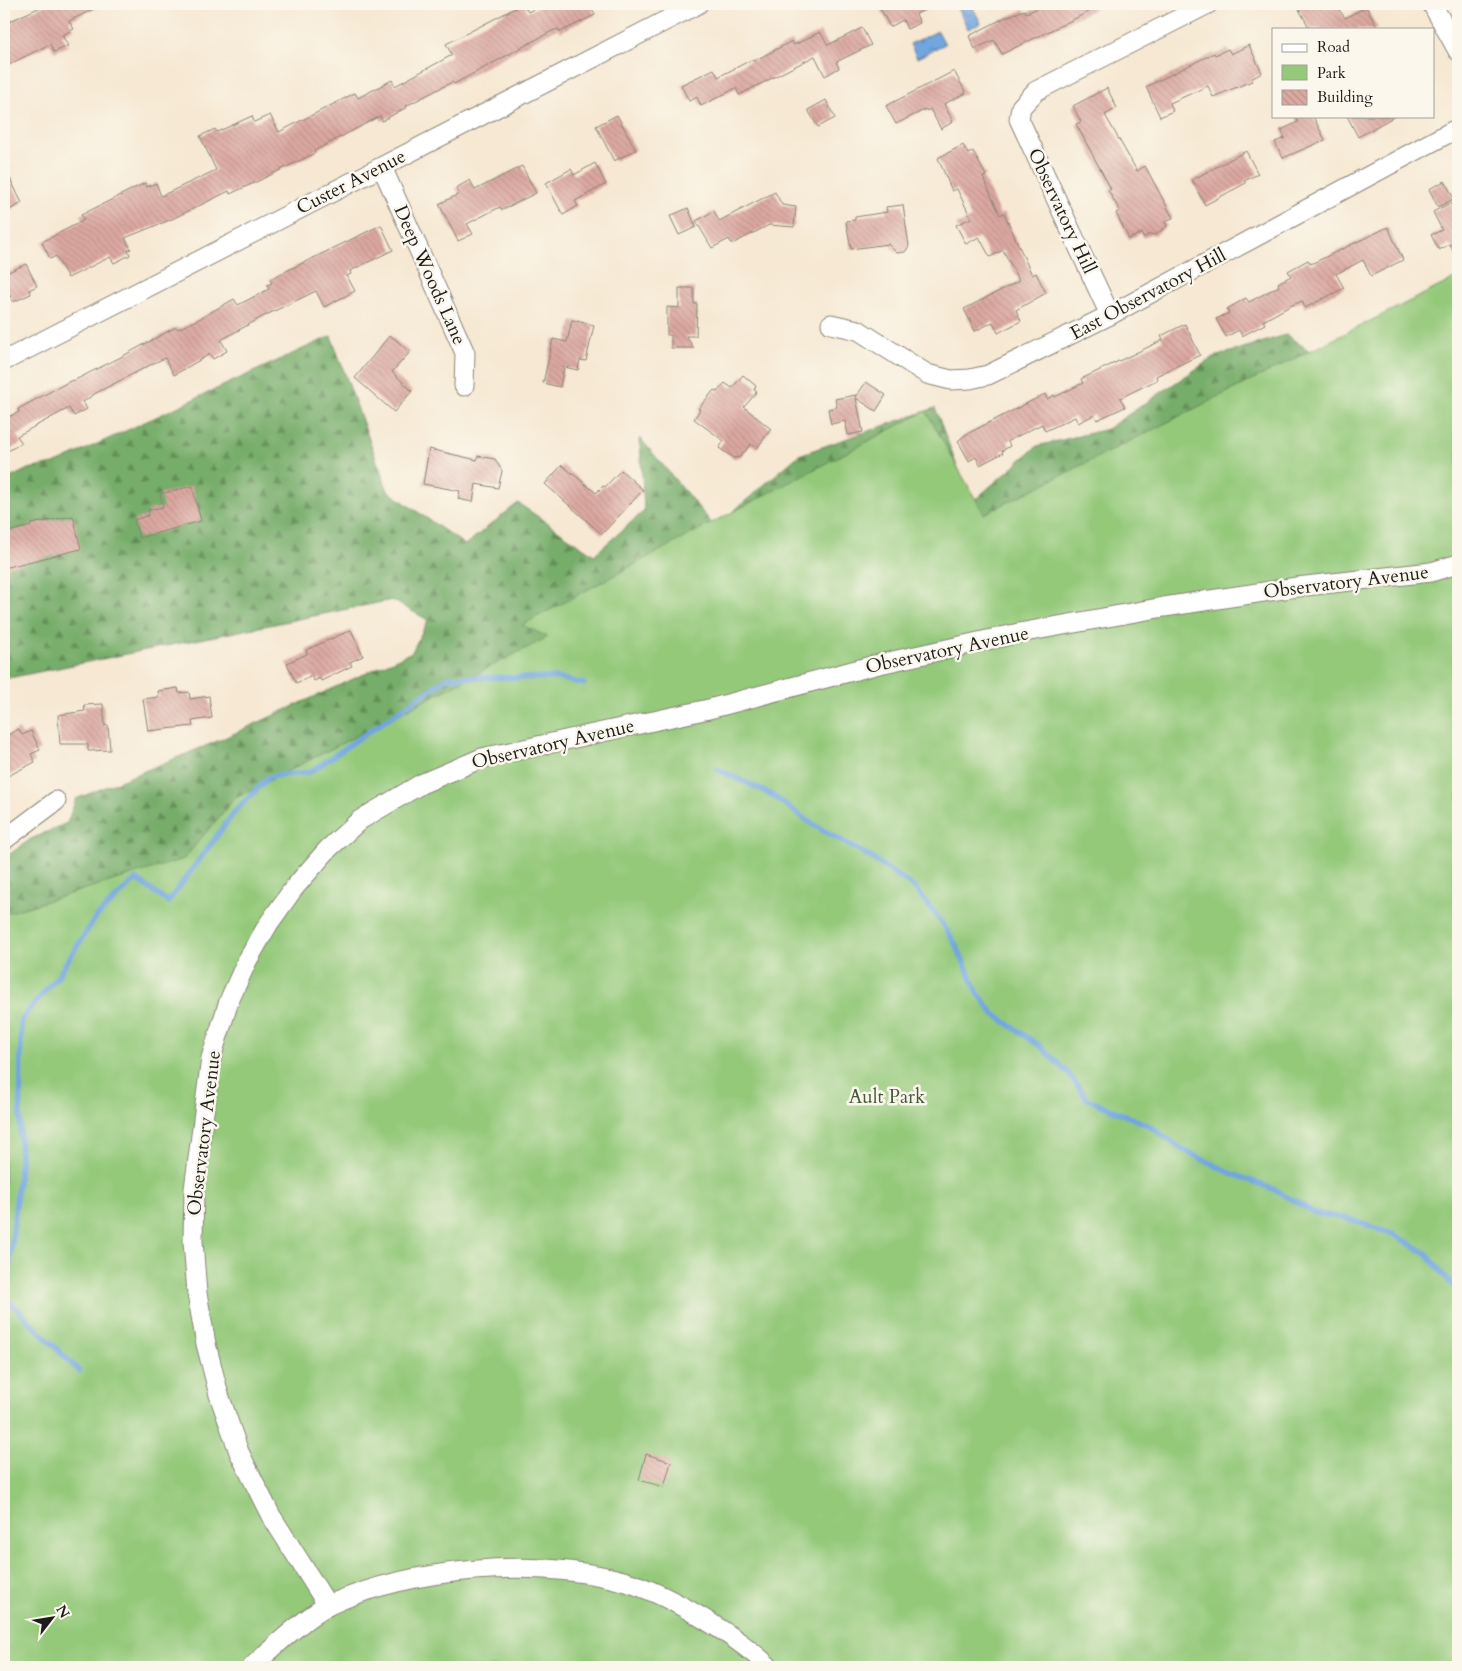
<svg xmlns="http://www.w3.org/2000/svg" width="1462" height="1671" font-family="Cardo,serif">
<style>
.forest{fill:url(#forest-firs);stroke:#4a6443}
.park{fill:#94c97a;stroke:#58724b}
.water{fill:url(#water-ripples);stroke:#46617d}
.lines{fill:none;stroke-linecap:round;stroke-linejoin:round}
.stream{stroke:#71a6de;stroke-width:5.5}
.building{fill:url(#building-back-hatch)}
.minor-casing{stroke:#898277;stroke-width:21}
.minor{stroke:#fff;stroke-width:19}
.labels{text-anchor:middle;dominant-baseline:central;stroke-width:5;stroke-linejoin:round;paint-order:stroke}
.street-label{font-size:19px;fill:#1c1c1c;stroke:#fbf7ec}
.park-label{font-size:19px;fill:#46593d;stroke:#fbf7ec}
</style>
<defs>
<pattern id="forest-firs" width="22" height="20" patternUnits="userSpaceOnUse" patternTransform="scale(1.25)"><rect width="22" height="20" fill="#77ad6a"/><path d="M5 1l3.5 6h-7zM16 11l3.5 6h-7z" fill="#618c56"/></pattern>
<pattern id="water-ripples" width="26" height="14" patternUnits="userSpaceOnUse" patternTransform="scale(1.25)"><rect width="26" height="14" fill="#71a6de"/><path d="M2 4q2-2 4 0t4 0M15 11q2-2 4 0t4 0" fill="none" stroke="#5c86b3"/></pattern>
<pattern id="building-back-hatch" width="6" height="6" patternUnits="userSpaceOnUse" patternTransform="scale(1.25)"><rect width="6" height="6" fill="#dba8a0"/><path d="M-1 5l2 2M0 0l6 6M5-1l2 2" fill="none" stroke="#bb9089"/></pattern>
</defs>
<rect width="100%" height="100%" fill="#fbf7ec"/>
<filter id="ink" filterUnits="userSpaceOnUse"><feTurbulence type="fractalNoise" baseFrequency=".02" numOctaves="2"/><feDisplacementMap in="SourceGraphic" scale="10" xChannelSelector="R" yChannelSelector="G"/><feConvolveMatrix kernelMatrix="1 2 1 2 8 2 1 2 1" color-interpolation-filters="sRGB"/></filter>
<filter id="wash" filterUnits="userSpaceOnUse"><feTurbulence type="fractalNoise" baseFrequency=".0096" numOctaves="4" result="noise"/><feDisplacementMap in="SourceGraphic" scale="20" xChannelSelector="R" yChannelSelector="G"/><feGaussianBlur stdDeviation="1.12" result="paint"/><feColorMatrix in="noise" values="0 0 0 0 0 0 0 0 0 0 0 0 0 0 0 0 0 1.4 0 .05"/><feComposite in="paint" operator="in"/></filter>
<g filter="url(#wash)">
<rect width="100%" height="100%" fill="#f6e8d2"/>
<path class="forest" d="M 1286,335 L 1313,353 L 4,1667 L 4,858 L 31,839 L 67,823 L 76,799 L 220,740 L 412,652 L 428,620 L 392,600 L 4,679 L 4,481 L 28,469 L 54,464 L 331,336 L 388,491 L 465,545 L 518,503 L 594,555 L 644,511 L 640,438 L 715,527 L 799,455 L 935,408 L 971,503 L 1037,446 L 1107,429 L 1214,357 Z"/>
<path class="park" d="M 1458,277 L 1458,1667 L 4,1667 L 4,914 L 184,859 L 234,799 L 548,637 L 522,625 L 702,528 L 926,411 L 984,514 Z"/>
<g class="water">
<path d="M 956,4 L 971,4 L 981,23 L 968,29 Z"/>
<path d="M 938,31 L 945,44 L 917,58 L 910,44 Z"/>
</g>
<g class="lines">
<g class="stream">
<path d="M 717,769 L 772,795 L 812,824 L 867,855 L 914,887 L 943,924 L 957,947 L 978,993 L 994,1014 L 1040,1046 L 1069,1074 L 1087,1099 L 1148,1125 L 1183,1150 L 1233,1174 L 1273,1189 L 1315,1213 L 1349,1219 L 1393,1234 L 1426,1253 L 1458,1292"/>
<path d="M 79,1371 L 6,1298 L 20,1164 L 21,1020 L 57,977 L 96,917 L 136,879 L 168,902 L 236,810 L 269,777 L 310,772 L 449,677 L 557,678 L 584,684"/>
</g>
</g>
<g id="blocks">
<g class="building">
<path d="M 47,4 L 104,4 L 69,21 L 74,29 L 62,35 L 68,46 L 54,52 L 50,44 L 4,67 L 4,24 Z"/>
<path d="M 523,4 L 528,12 L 543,4 L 590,4 L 595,15 L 560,32 L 558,29 L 552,31 L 454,84 L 452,82 L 406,106 L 407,107 L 382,121 L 380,116 L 314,151 L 315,153 L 256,182 L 230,194 L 229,191 L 172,219 L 125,238 L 131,249 L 128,250 L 130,255 L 114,263 L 110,257 L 68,278 L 56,256 L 50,259 L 42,242 L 84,220 L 81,215 L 145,183 L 147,187 L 156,183 L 161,196 L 216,170 L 200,136 L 215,129 L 217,132 L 252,116 L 254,122 L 270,115 L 279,132 L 355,93 L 358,98 L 392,80 L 395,86 L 452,55 L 446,44 Z"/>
<path d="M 878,4 L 938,4 L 916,14 L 920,23 L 907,29 L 903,20 L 890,27 Z"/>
<path d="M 1048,4 L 1105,4 L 1002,54 L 994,40 L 975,49 L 969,36 L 1004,18 L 1024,10 L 1026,13 Z"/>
<path d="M 1296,4 L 1335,4 L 1345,18 L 1366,7 L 1378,29 L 1310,29 Z"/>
<path d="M 862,28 L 871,45 L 836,62 L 839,68 L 825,76 L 815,56 L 739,95 L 736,88 L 701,106 L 697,97 L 689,101 L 681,85 L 714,69 L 718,77 L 753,59 L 754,61 L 792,41 L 794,45 L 820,32 L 828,45 Z"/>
<path d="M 1249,45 L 1262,73 L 1251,79 L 1252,81 L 1213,97 L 1208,86 L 1170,103 L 1173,111 L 1160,117 L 1146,87 L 1214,53 L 1215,55 L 1228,49 L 1231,54 Z"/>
<path d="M 954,71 L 966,93 L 944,104 L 953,122 L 941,129 L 930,109 L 927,111 L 926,109 L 896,124 L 886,106 Z"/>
<path d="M 1107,88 L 1117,108 L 1105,115 L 1137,171 L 1145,166 L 1173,218 L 1165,221 L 1167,226 L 1155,235 L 1150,234 L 1143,238 L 1142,233 L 1129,239 L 1116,213 L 1120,211 L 1108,190 L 1111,189 L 1076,124 L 1081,122 L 1073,106 Z"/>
<path d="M 826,100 L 835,118 L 818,127 L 808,110 Z"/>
<path d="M 617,115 L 636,150 L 614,161 L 596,126 Z"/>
<path d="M 1295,116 L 1313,116 L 1325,140 L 1283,158 L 1275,142 L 1285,138 L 1281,130 L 1298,122 Z"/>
<path d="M 1347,116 L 1395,116 L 1358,137 Z"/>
<path d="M 963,145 L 968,154 L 973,151 L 986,176 L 983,177 L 1000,215 L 1004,213 L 1032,275 L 1036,273 L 1046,293 L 1016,310 L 1021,321 L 998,333 L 993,322 L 975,331 L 964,309 L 1019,281 L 1003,250 L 990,257 L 979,237 L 966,244 L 956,225 L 971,218 L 957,189 L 952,191 L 938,158 Z"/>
<path d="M 1246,151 L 1258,174 L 1244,181 L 1246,183 L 1205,205 L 1192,180 Z"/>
<path d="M 595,163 L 606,184 L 575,201 L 578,206 L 563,215 L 546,183 L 571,169 L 574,175 Z"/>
<path d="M 4,166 L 22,203 L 4,213 Z"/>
<path d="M 522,166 L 536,193 L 502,210 L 500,207 L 467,224 L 473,234 L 458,241 L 439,204 L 459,194 L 456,188 L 470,180 L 475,190 Z"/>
<path d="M 1445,181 L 1454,199 L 1438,207 L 1429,189 Z"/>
<path d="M 775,192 L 782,205 L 796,207 L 794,227 L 769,225 L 732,244 L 729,239 L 712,248 L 696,221 L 714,211 L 719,221 Z"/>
<path d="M 1450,203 L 1458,220 L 1458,261 L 1450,244 L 1439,250 L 1431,235 L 1442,230 L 1433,212 Z"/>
<path d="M 903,205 L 909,246 L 905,252 L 897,253 L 888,244 L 851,249 L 846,221 L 855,220 L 855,217 L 887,212 L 886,207 Z"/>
<path d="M 688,208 L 696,227 L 679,235 L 670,216 Z"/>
<path d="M 381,225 L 393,250 L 350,271 L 351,274 L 347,276 L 355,291 L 324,307 L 316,291 L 264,316 L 221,340 L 227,351 L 213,359 L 210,354 L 174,375 L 165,358 L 156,362 L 96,393 L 83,402 L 87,409 L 74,416 L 69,408 L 17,436 L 22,443 L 4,453 L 4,414 L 6,418 L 19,412 L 18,409 L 72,380 L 73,381 L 121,357 L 176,327 L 178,329 L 199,319 L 234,299 L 238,305 L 269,289 L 267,285 L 272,283 L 270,279 Z"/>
<path d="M 1388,227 L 1403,260 L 1371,276 L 1363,260 L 1336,274 L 1344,288 L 1305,308 L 1302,301 L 1290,306 L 1263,321 L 1265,324 L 1242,336 L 1239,330 L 1226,337 L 1216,319 L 1229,313 L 1227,309 L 1246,298 L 1249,302 L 1279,286 L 1278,283 L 1291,276 L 1288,271 L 1308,260 L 1311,264 Z"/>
<path d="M 26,264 L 37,286 L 29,290 L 31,294 L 13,302 L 4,283 L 4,274 Z"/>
<path d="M 679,288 L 694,288 L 694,304 L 697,304 L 696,336 L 686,336 L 694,348 L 671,348 L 671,335 L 667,335 L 667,307 L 679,308 Z"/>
<path d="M 572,320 L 594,325 L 586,361 L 580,360 L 578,370 L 564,367 L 560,387 L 543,383 L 553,339 L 567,342 Z"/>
<path d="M 1185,324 L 1200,355 L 1156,376 L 1157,380 L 1120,398 L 1125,407 L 1097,420 L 1094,415 L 1078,423 L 1075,417 L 1045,431 L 1042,424 L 1008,441 L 1010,446 L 1002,451 L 1003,453 L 980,465 L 976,457 L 969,461 L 958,441 L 965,435 L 1045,394 L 1047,399 L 1054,395 L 1055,397 L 1083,383 L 1081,379 L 1163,340 L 1161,336 Z"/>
<path d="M 390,335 L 410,352 L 392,372 L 412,391 L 394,412 L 355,378 Z"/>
<path d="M 743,375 L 756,386 L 754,390 L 757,392 L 744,407 L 771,429 L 757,448 L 751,444 L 740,457 L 734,458 L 719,448 L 724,441 L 694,419 L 700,410 L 698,409 L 714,390 L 717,392 L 725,383 L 732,388 Z"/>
<path d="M 866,382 L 886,395 L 876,411 L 856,398 L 863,432 L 848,435 L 845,421 L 831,424 L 828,409 L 837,407 L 835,399 L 856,395 L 856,397 Z"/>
<path d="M 429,449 L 477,460 L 478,456 L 495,459 L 502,471 L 498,488 L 476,484 L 473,502 L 458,499 L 460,491 L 423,484 Z"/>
<path d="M 562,465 L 596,493 L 603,486 L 605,487 L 621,470 L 643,490 L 602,534 L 545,484 Z"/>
<path d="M 192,486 L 201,521 L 139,538 L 134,520 L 149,515 L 148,510 L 163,507 L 160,494 Z"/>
<path d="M 73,516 L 81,549 L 4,568 L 4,533 L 31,526 L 31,524 Z"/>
<path d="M 351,630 L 363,656 L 350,662 L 352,666 L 321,681 L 320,678 L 314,681 L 312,676 L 296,683 L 287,663 L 307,654 L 306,650 Z"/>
<path d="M 178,688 L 179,693 L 189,692 L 190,699 L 209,696 L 212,718 L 192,721 L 193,726 L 148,731 L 143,699 L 159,697 L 158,691 Z"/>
<path d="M 103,704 L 105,726 L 108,725 L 110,750 L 88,751 L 88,744 L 60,744 L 58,715 L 85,711 L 84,705 Z"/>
<path d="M 19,729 L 22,735 L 31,731 L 40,750 L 31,754 L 35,762 L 4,778 L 4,737 Z"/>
<path d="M 646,1454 L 671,1462 L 664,1487 L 639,1480 Z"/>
</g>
</g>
</g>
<g filter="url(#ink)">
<use href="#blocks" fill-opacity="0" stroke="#898277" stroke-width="1"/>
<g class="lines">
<g class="minor-casing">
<g id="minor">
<path d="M 1432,4 L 1458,51"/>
<path d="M 382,167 L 465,353 L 464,386"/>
<path d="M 1110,315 L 1019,119 L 1021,107 L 1036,91 L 1208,4"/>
<path d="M 831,324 L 858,330 L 927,374 L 951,380 L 970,379 L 988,375 L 1110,315 L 1458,128"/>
<path d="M 4,361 L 698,4"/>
<path d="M 4,840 L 56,801"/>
<path d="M 328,1606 L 270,1514 L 239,1452 L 219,1395 L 206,1344 L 197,1293 L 193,1241 L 194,1189 L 211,1058 L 229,1001 L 247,961 L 269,923 L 294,888 L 328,849 L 360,820 L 421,784 L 482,758 L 709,709 L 875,665 L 1019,633 L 1164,607 L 1297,587 L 1431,572 L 1458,564"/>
<path d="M 252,1667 C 271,1649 306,1616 329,1605 C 414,1567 533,1558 623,1581 C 667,1593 737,1636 769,1667"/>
</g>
</g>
<use href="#minor" class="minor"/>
</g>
</g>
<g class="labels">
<g class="street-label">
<text transform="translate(351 182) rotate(-27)">Custer Avenue</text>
<text transform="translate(1062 211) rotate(65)">Observatory Hill</text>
<text transform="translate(430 275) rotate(66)">Deep Woods Lane</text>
<text transform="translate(1148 294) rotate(-28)">East Observatory Hill</text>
<text transform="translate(1346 582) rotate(-7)">Observatory Avenue</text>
<text transform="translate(947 650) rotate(-12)">Observatory Avenue</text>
<text transform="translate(553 744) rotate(-13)">Observatory Avenue</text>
<text transform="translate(204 1133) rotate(-83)">Observatory Avenue</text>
</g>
<g class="park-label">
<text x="887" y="1097">Ault Park</text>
</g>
</g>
<rect width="1462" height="1671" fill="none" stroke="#fbf7ec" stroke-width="20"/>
<rect x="1272" y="28" width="162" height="90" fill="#fbf7ec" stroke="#a29f99"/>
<rect x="1282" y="44" width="25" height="8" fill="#ffffff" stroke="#a29f99"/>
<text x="1317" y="52" font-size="15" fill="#1c1c1c">Road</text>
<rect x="1282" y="65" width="25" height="15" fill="#94c97a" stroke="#a29f99"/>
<text x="1317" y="78" font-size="15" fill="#1c1c1c">Park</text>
<rect x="1282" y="90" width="25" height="15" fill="url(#building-back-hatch)" stroke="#a29f99"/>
<text x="1317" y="102" font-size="15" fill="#1c1c1c">Building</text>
<g transform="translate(52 1618) rotate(59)" stroke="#fbf7ec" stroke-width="4" paint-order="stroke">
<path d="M0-4L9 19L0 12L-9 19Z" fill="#1c1c1c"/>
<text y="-8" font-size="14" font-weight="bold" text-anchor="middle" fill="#1c1c1c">N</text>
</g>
</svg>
